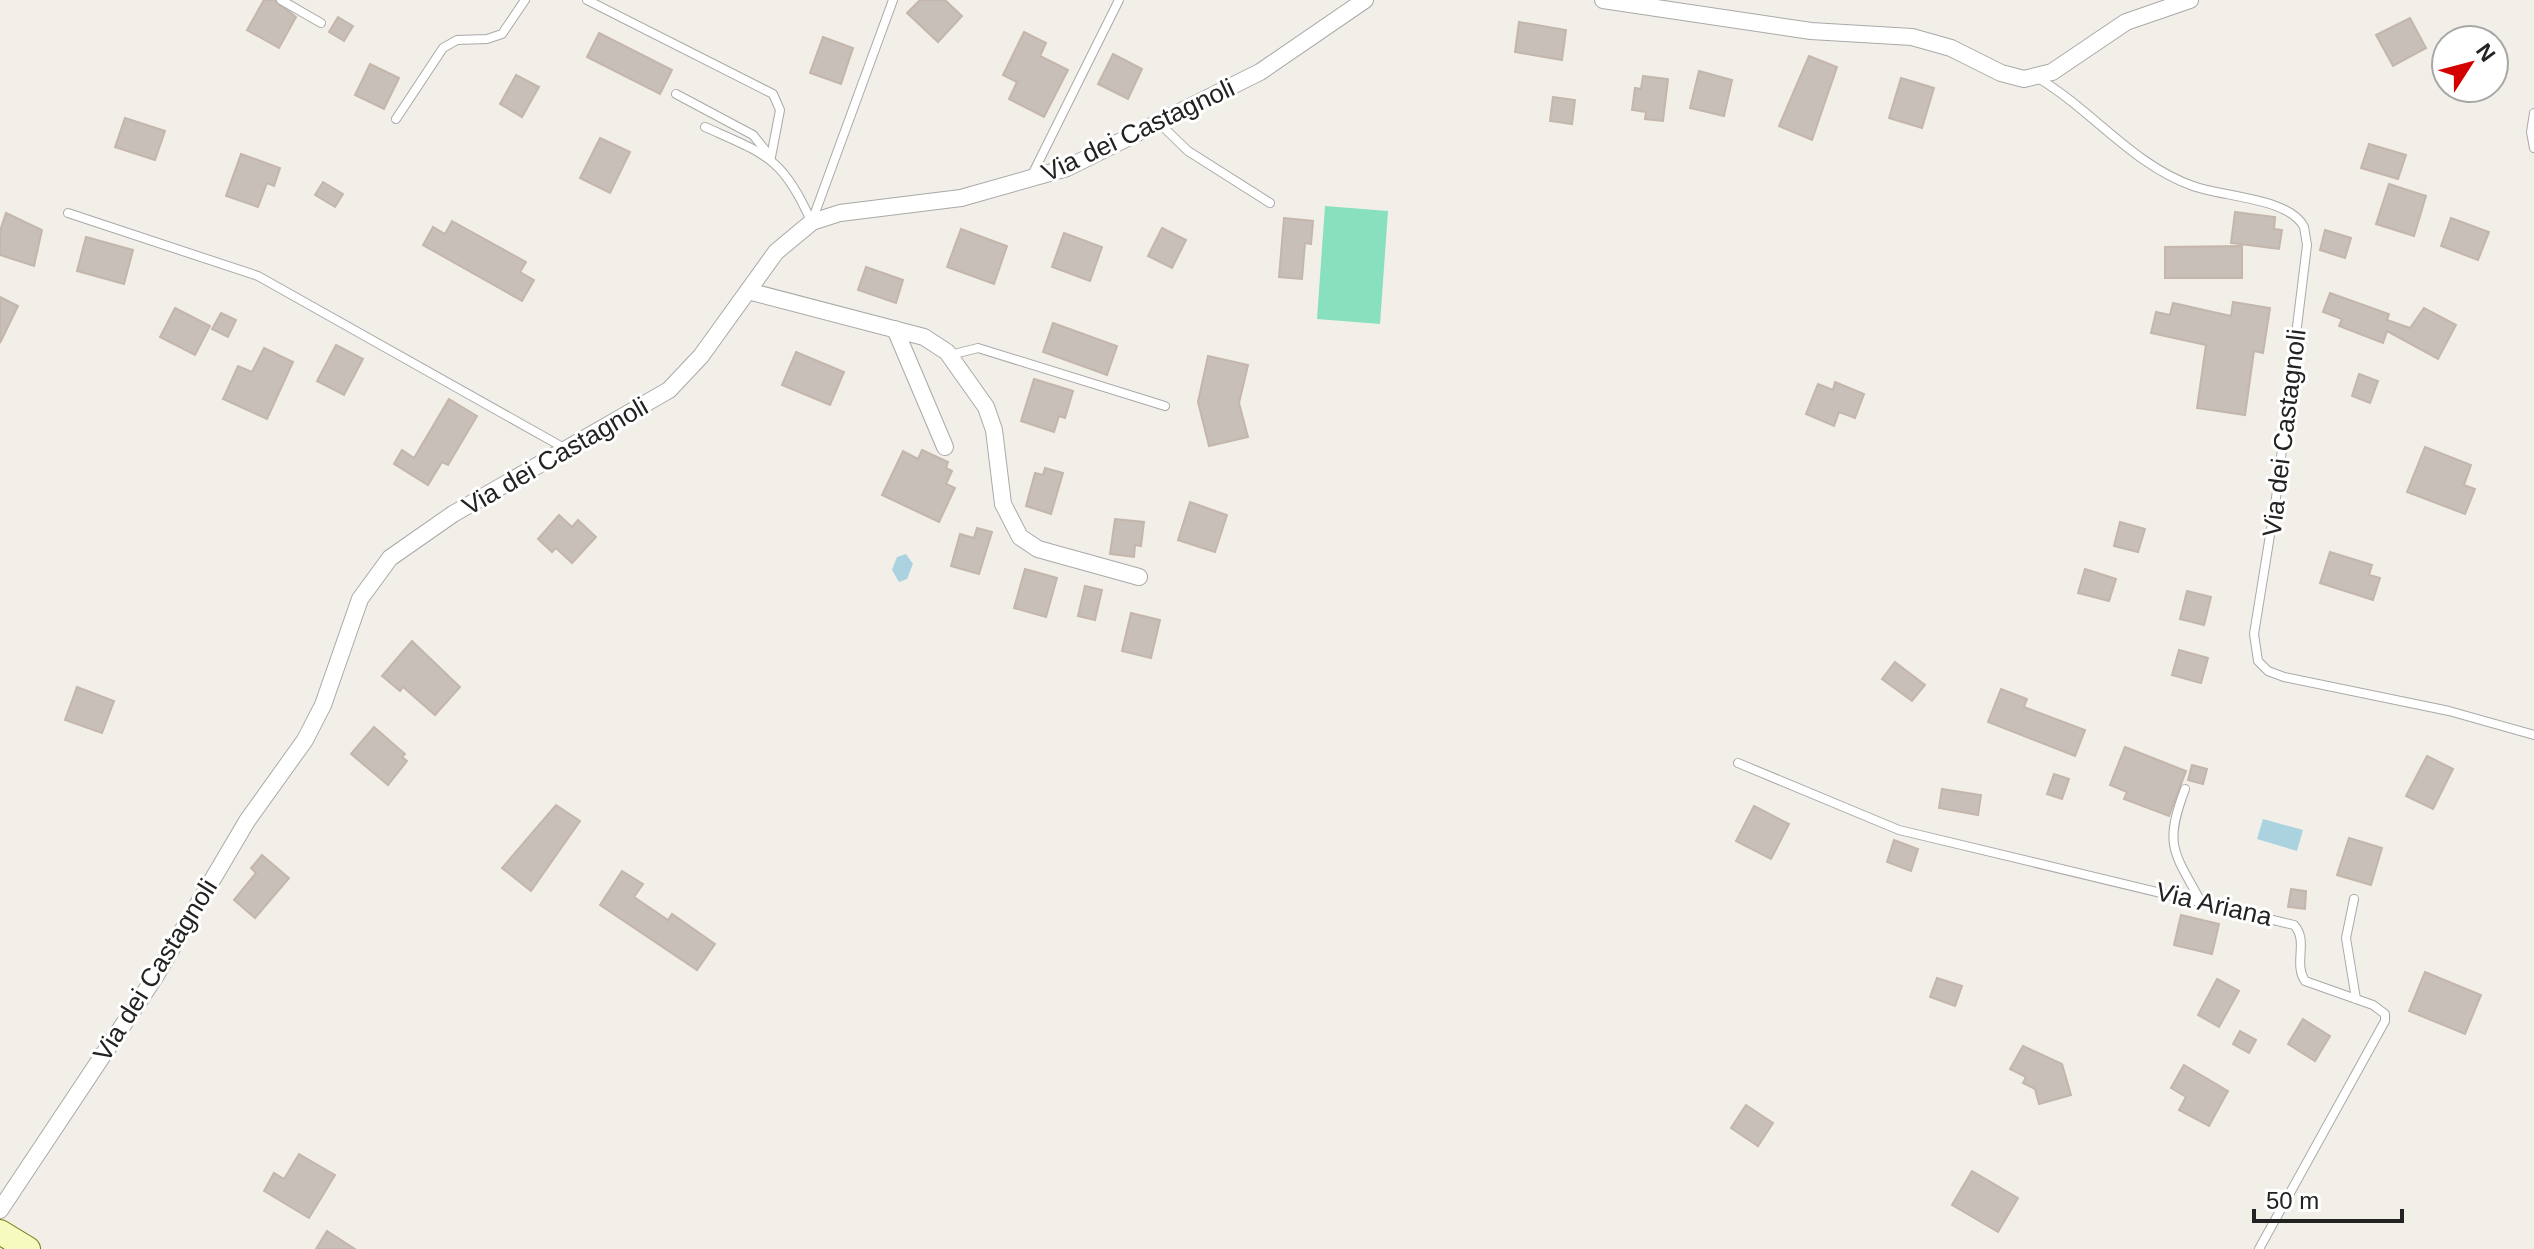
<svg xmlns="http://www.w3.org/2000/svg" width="2534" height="1249" font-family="Arial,sans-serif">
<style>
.pitch{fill:#88e0be}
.water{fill:#aad3df}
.building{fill:#c7bfb8;stroke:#c4b6ab;stroke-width:2}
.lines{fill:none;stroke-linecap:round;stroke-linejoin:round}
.service-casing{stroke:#a9a9a9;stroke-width:10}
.minor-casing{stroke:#a9a9a9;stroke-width:18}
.secondary-casing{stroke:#707d05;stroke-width:26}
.service{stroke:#fff;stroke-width:8}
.minor{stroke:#fff;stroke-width:16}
.secondary{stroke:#f7fabf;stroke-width:24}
.labels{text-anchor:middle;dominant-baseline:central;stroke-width:6;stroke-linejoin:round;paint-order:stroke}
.street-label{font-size:26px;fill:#222;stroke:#fff}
</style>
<rect width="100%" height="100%" fill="#f2efe9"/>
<path class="pitch" d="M 1325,206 L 1388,211 L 1380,324 L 1317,319 Z"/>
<g class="water">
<path d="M 906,554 L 913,564 L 907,579 L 899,582 L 892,570 L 897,557 Z"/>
<path d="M 2263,819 L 2303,830 L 2297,851 L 2257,839 Z"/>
</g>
<g class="building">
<path d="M 264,0 L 274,0 L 296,17 L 279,48 L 247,30 Z"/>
<path d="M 920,0 L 945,0 L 962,16 L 938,42 L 907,13 Z"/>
<path d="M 338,17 L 353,26 L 344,41 L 329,32 Z"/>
<path d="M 2410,18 L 2426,48 L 2393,66 L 2376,35 Z"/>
<path d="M 1519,22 L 1566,30 L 1562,60 L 1515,52 Z"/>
<path d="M 1024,32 L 1046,43 L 1040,56 L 1068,70 L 1044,117 L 1009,99 L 1017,82 L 1003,75 Z"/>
<path d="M 599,33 L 672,70 L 660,94 L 587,57 Z"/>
<path d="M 823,37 L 853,48 L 841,84 L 810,73 Z"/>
<path d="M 1113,54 L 1142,69 L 1128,99 L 1098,84 Z"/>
<path d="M 1809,56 L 1837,67 L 1812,140 L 1779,126 Z"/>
<path d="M 370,64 L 399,78 L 384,109 L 355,95 Z"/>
<path d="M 1699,71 L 1732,80 L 1724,116 L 1690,108 Z"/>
<path d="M 516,75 L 539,87 L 522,117 L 500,104 Z"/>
<path d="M 1643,76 L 1668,79 L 1663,121 L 1645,119 L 1646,112 L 1632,110 L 1635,88 L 1641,89 Z"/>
<path d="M 1901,78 L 1934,88 L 1922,128 L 1889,118 Z"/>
<path d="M 1553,97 L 1575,100 L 1572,124 L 1550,121 Z"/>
<path d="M 125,118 L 165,131 L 155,160 L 115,147 Z"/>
<path d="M 600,138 L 630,152 L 610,193 L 580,178 Z"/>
<path d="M 2369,144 L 2406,155 L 2398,179 L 2361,168 Z"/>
<path d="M 241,154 L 280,168 L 274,186 L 267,183 L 258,207 L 226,196 Z"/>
<path d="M 323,182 L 343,194 L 335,207 L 315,195 Z"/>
<path d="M 2389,184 L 2426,196 L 2414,236 L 2376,224 Z"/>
<path d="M 2235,212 L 2275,217 L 2274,229 L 2282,230 L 2279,249 L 2231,243 Z"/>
<path d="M 6,213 L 42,230 L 34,266 L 0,255 L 0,231 Z"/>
<path d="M 1284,218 L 1313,221 L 1311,244 L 1305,243 L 1302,279 L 1279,277 Z"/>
<path d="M 2451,218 L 2489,232 L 2478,260 L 2441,246 Z"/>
<path d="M 452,221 L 526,262 L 520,272 L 534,280 L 522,301 L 423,245 L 433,227 L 445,234 Z"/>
<path d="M 1162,228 L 1186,240 L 1172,268 L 1148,256 Z"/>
<path d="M 961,229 L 1007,246 L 994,284 L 947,267 Z"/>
<path d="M 2325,230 L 2351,238 L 2345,258 L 2320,250 Z"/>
<path d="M 1064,233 L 1102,247 L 1090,281 L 1052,267 Z"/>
<path d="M 86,237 L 133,250 L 124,284 L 77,271 Z"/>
<path d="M 2242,246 L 2242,278 L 2165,278 L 2165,247 Z"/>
<path d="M 866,267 L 903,280 L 896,303 L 858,290 Z"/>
<path d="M 2330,293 L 2389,314 L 2387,320 L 2410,328 L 2424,308 L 2456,325 L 2438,359 L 2387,331 L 2383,343 L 2339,326 L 2342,319 L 2323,312 Z"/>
<path d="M 0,297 L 18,306 L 0,343 Z"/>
<path d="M 2233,302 L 2270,308 L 2263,353 L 2254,351 L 2245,415 L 2197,408 L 2206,345 L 2151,333 L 2156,312 L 2170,315 L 2173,303 L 2231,316 Z"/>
<path d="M 175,308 L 210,326 L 195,355 L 160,337 Z"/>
<path d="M 221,313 L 236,320 L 228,337 L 212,329 Z"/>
<path d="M 1053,323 L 1117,346 L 1107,375 L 1043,352 Z"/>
<path d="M 336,345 L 363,359 L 344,395 L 317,381 Z"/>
<path d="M 264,348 L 293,362 L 267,419 L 223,399 L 238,366 L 252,372 Z"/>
<path d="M 796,352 L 844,372 L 830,405 L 782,385 Z"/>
<path d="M 1208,356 L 1248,365 L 1239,403 L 1248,437 L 1209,446 L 1198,402 Z"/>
<path d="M 2359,374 L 2378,381 L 2370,403 L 2352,396 Z"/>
<path d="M 1034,379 L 1073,391 L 1065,418 L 1059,416 L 1054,432 L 1021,421 Z"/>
<path d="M 1835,382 L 1864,394 L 1855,418 L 1839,412 L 1834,426 L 1806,414 L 1818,384 L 1833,390 Z"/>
<path d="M 449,399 L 477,416 L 448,465 L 442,462 L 428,485 L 394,464 L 402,450 L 414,458 Z"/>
<path d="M 2425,447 L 2471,465 L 2464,485 L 2475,489 L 2465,514 L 2407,492 Z"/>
<path d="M 922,450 L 948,462 L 946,468 L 952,471 L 946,484 L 955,488 L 939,522 L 882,495 L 903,451 L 918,459 Z"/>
<path d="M 1045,468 L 1063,473 L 1051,514 L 1026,506 L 1035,473 L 1043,475 Z"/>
<path d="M 1190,502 L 1227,515 L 1215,552 L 1178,540 Z"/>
<path d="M 559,515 L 572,527 L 578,520 L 596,537 L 572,563 L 556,548 L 552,552 L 538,539 Z"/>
<path d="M 1115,519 L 1144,522 L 1141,546 L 1135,545 L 1134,557 L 1110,554 Z"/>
<path d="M 2120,522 L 2145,529 L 2138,552 L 2114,546 Z"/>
<path d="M 977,528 L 992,532 L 979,574 L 951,566 L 960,534 L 974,538 Z"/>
<path d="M 2330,552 L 2372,565 L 2369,575 L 2380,578 L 2373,600 L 2320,583 Z"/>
<path d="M 1025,569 L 1057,578 L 1046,617 L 1014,608 Z"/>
<path d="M 2085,569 L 2116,579 L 2109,601 L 2078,593 Z"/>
<path d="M 1085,586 L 1102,590 L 1095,620 L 1078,616 Z"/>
<path d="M 2187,591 L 2211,597 L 2204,625 L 2180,619 Z"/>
<path d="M 1131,613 L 1160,620 L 1151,658 L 1122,651 Z"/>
<path d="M 412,641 L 460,687 L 435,715 L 403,687 L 400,691 L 382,676 Z"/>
<path d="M 2179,650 L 2208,658 L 2201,683 L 2172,675 Z"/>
<path d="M 1895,662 L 1925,685 L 1912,701 L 1882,679 Z"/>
<path d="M 77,687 L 114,701 L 102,733 L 65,720 Z"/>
<path d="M 2001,689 L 2027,699 L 2024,707 L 2085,730 L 2075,756 L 1988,722 Z"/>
<path d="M 374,727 L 405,754 L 402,757 L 407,761 L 388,785 L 351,754 Z"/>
<path d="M 2125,747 L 2186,771 L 2169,816 L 2124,799 L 2127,792 L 2110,785 Z"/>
<path d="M 2427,756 L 2453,769 L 2433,809 L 2406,796 Z"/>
<path d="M 2192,765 L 2207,769 L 2203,784 L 2188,780 Z"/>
<path d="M 2054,774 L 2069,779 L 2062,799 L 2047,794 Z"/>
<path d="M 1942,789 L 1981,795 L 1978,815 L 1939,808 Z"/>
<path d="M 556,805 L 580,821 L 531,891 L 502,868 Z"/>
<path d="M 1754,806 L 1789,824 L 1771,859 L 1736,841 Z"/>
<path d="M 2349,838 L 2382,848 L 2371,885 L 2337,875 Z"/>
<path d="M 1894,840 L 1918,849 L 1911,871 L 1887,862 Z"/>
<path d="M 262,855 L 289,878 L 255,918 L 234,900 L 256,873 L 251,868 Z"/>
<path d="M 622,871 L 643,884 L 634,897 L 668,920 L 672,914 L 715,944 L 697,970 L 600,905 Z"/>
<path d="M 2291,889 L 2306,891 L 2305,909 L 2288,907 Z"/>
<path d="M 2181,915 L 2219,924 L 2212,954 L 2174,945 Z"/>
<path d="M 2425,972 L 2481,995 L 2465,1034 L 2409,1011 Z"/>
<path d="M 1937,978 L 1962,986 L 1955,1006 L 1930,997 Z"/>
<path d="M 2217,979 L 2239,991 L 2219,1027 L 2198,1015 Z"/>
<path d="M 2303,1019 L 2330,1036 L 2315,1061 L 2288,1044 Z"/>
<path d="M 2240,1031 L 2256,1040 L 2249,1053 L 2233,1044 Z"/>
<path d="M 2023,1046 L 2062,1064 L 2071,1095 L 2039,1104 L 2035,1089 L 2023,1083 L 2026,1077 L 2010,1069 Z"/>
<path d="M 2184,1065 L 2228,1091 L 2209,1126 L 2179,1110 L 2186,1097 L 2171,1088 Z"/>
<path d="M 1746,1105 L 1773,1123 L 1758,1146 L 1731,1128 Z"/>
<path d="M 299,1154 L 335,1175 L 309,1218 L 264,1191 L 274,1173 L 284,1179 Z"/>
<path d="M 1972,1171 L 2018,1198 L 1998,1232 L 1952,1205 Z"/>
<path d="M 327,1231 L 355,1249 L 316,1249 Z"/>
</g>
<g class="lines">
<g class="service-casing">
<g id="service">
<path d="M 281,0 L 321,23"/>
<path d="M 587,0 L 773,94 L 780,110 L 771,157"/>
<path d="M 2038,78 C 2092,110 2133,165 2193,186 C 2223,197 2290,198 2304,227 L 2307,245 L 2276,498 L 2254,634 L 2258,661 L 2268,671 L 2284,677 L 2449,711 L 2534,735"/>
<path d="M 676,94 L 753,135 L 770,156"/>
<path d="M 2534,113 L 2531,132 L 2534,148"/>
<path d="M 396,119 L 443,48 L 457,40 L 487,39 L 502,34 L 525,0"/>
<path d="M 1160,124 L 1188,151 L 1270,203"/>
<path d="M 705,127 C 765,154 783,157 811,221"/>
<path d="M 1032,175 L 1119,0"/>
<path d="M 68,213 L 258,276 L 566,449"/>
<path d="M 812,221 L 893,0"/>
<path d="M 950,355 L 978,348 L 1165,406"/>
<path d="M 1738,763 L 1899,830 L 2294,925 C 2309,941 2293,963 2305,981 L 2373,1005 L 2385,1014 L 2385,1021 L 2259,1249"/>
<path d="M 2185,789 C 2164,845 2173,851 2200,900"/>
<path d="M 2354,899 L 2346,938 L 2356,999"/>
</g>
</g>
<g class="minor-casing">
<g id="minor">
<path d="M 1603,0 L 1811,31 L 1912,37 L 1951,48 L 2001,73 L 2024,79 L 2052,72 L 2126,22 L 2190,0"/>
<path d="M 748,291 L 924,337 L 947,352 L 986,407 L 994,430 L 1003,504 L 1020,537 L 1038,549 L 1139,577"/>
<path d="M 895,329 L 945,447"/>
<path d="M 0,1210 L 155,977 L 247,821 L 305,740 L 323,705 L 360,599 L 390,558 L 453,514 L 669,390 L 701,356 L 776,252 L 812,222 L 840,213 L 961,198 L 1067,168 L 1260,72 L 1365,0"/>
</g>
</g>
<g class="secondary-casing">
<path id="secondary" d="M 0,1232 L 28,1249"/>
</g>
<use href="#service" class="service"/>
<use href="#minor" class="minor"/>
<use href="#secondary" class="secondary"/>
</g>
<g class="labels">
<g class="street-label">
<text transform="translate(1138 130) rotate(-25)">Via dei Castagnoli</text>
<text transform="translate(2284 433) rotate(-83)">Via dei Castagnoli</text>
<text transform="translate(555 456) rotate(-30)">Via dei Castagnoli</text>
<text transform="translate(2214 904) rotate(13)">Via Ariana</text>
<text transform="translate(155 970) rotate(-58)">Via dei Castagnoli</text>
</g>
</g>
<g transform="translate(2470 64) rotate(54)"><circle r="38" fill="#ffffff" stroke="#a7a7a7" stroke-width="2"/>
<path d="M0-6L14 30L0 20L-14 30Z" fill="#d40000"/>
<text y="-12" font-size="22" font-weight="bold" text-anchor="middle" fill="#222222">N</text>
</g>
<path d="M2254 1209v12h148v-12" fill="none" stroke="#222222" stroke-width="4"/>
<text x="2266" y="1209" font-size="24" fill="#222222" stroke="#ffffff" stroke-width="6" paint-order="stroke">50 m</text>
</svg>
